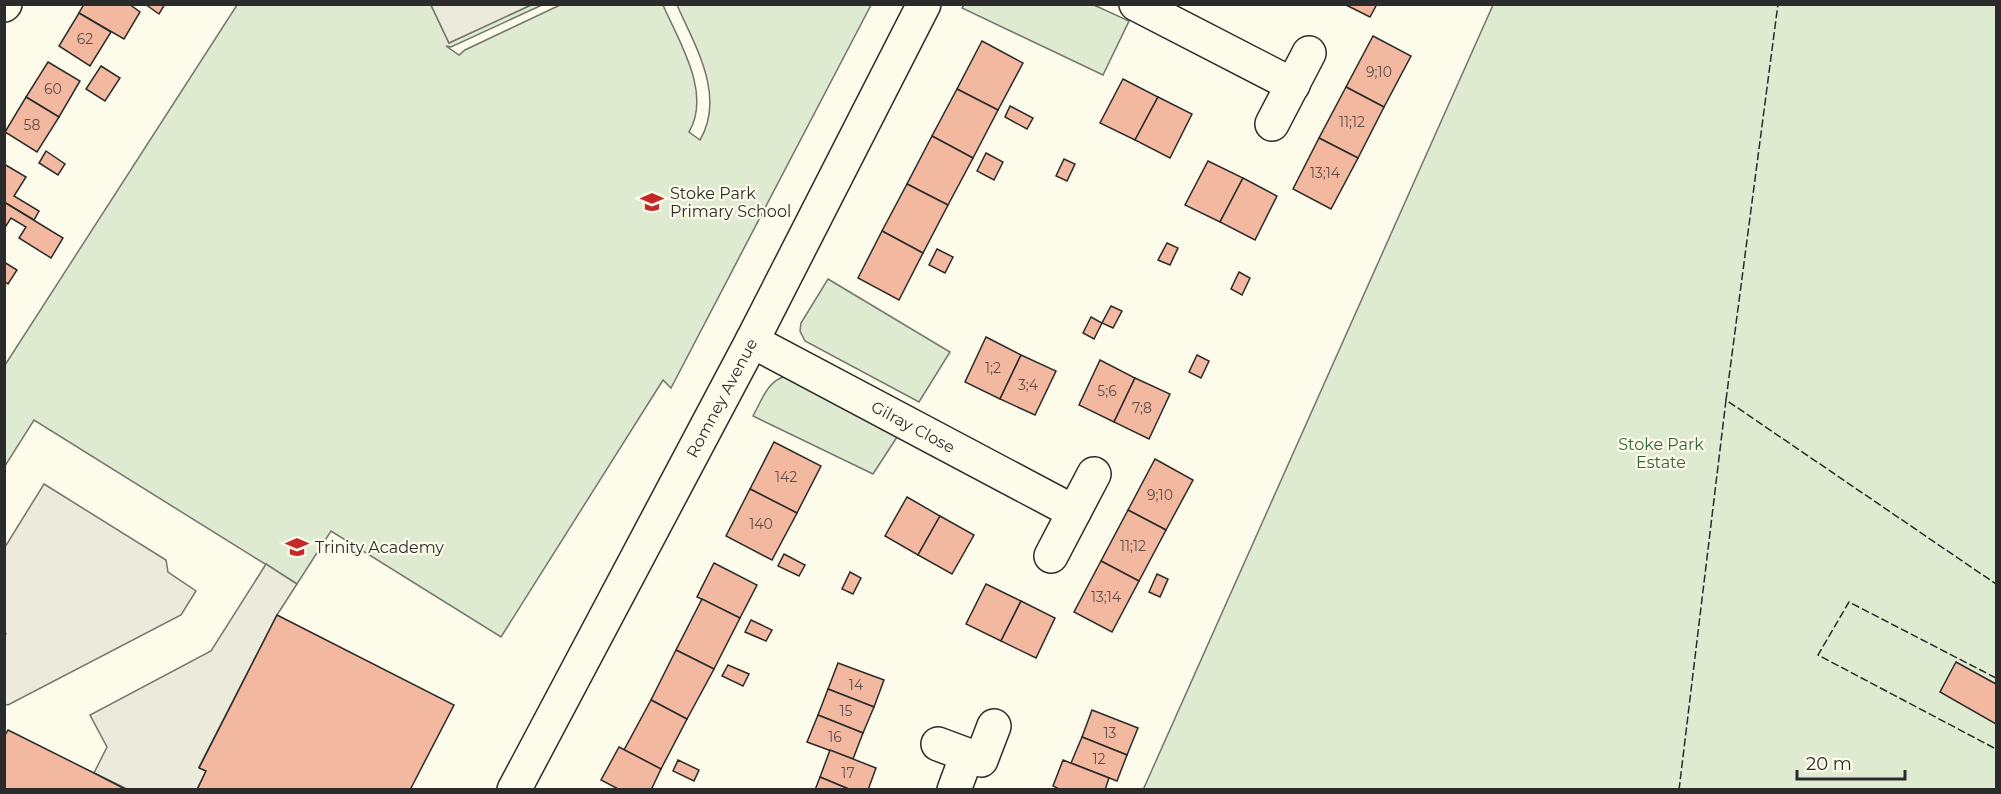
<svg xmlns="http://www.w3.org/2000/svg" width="2001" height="794" font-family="Montserrat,sans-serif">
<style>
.green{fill:#deebd1;stroke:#74746e;stroke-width:1.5}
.parking{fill:#eceadb;stroke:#74746e;stroke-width:1.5}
.building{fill:#f2b8a0;stroke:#2b2b2b;stroke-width:1.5}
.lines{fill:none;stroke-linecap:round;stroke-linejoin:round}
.minor-casing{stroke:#2b2b2b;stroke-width:36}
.minor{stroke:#fdfbea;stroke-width:33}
.fence{stroke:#2b2b2b;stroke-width:1.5;stroke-dasharray:8 3;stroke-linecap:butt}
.labels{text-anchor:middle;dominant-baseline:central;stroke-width:4.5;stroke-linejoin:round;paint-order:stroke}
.number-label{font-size:14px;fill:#5d4e48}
.poi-label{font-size:16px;fill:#2b2b2b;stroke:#fdfbea;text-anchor:start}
.street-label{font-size:16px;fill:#2b2b2b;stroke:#fdfbea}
.park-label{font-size:16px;fill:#34623c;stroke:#fdfbea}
</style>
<rect width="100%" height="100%" fill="#fdfbea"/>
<g class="green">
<path d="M 237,5 L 431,5 L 449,43 L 531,5 L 542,5 L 451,47 L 446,46 L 459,55 L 465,50 L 560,5 L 663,5 C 679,42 712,93 689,132 L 700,140 C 726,96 695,46 677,5 L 871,5 L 671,388 L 663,380 L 501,637 L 331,531 L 297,584 L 34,420 L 5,466 L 5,365 Z"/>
<path d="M 964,5 L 1094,5 L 1129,21 L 1103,75 L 962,8 Z"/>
<path d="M 1493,5 L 1996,5 L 1996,789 L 1143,790 Z"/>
<path d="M 828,279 L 950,352 L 919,402 L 805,341 L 800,331 L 801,323 Z"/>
<path d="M 786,376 L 899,434 L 873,474 L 753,416 C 762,400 767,381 786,376 Z"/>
</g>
<g class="parking">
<path d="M 431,5 L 531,5 L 449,43 Z"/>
<path d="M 44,484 L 166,560 L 168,572 L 196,591 L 181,615 L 8,705 L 4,704 L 4,637 L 6,634 L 4,629 L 5,547 Z"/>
<path d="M 266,564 L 297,584 L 277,615 L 199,767 L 206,771 L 197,789 L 127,789 L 94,773 L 107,747 L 90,715 L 211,651 Z"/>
</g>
<g class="building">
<path d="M 84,4 L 129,4 L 140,12 L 124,39 L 79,13 Z"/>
<path d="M 145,4 L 165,4 L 159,14 Z"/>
<path d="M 1344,4 L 1377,4 L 1370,17 Z"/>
<path d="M 79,13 L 111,32 L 90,66 L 59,46 Z"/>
<path d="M 1373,36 L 1411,56 L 1384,107 L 1346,87 Z"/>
<path d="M 982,41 L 1023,63 L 998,110 L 957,89 Z"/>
<path d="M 48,62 L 80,81 L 59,117 L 26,97 Z"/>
<path d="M 101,66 L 120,78 L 105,101 L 86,89 Z"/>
<path d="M 1123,79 L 1158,97 L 1135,140 L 1100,123 Z"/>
<path d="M 1346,87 L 1384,107 L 1358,158 L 1319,138 Z"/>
<path d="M 957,89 L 998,110 L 973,158 L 932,136 Z"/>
<path d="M 26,97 L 59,117 L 37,152 L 5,132 Z"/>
<path d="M 1158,97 L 1192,114 L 1170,158 L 1135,140 Z"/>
<path d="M 1010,106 L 1033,118 L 1027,129 L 1005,117 Z"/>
<path d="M 932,136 L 973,158 L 948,205 L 907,184 Z"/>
<path d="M 1319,138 L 1358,158 L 1331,209 L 1293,189 Z"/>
<path d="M 46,151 L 65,164 L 58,175 L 39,163 Z"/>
<path d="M 986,153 L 1003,162 L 994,180 L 977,171 Z"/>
<path d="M 1064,159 L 1075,164 L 1067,181 L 1056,176 Z"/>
<path d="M 1208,161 L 1243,178 L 1220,222 L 1185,205 Z"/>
<path d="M 4,164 L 26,177 L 14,196 L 39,211 L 34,220 L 4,202 Z"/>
<path d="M 1243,178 L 1277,196 L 1255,240 L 1220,222 Z"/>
<path d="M 907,184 L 948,205 L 923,253 L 882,231 Z"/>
<path d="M 4,202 L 63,238 L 51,258 L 19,238 L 26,227 L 11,218 L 4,229 Z"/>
<path d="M 882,231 L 923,253 L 899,300 L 858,278 Z"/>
<path d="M 1167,243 L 1178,248 L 1170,265 L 1158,260 Z"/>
<path d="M 937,249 L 953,257 L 945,273 L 929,265 Z"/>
<path d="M 4,262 L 17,270 L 8,284 L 4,281 Z"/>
<path d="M 1239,272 L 1250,278 L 1242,295 L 1231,289 Z"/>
<path d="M 1111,306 L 1122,311 L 1113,328 L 1102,323 Z"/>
<path d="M 1091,317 L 1102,323 L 1094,339 L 1083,333 Z"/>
<path d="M 986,337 L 1021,355 L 1000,399 L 965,382 Z"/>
<path d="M 1021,355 L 1056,371 L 1035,415 L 1000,399 Z"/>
<path d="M 1197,355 L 1209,361 L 1201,378 L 1189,372 Z"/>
<path d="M 1100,360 L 1135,378 L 1114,422 L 1079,405 Z"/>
<path d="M 1135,378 L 1170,394 L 1149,439 L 1114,422 Z"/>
<path d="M 774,442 L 821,466 L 797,513 L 750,489 Z"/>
<path d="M 1155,459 L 1193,480 L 1166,530 L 1128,510 Z"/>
<path d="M 750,489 L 797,513 L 772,560 L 726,536 Z"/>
<path d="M 907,497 L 940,516 L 918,555 L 885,536 Z"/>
<path d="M 1128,510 L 1166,530 L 1139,581 L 1101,561 Z"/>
<path d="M 940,516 L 974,535 L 952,574 L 918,555 Z"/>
<path d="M 784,554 L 805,565 L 799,576 L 778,566 Z"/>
<path d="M 1101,561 L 1139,581 L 1112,632 L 1074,612 Z"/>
<path d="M 714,563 L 757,585 L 740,618 L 697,597 Z"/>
<path d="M 850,572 L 861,578 L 853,594 L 842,589 Z"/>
<path d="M 1157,574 L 1168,579 L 1160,597 L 1149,592 Z"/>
<path d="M 986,584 L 1021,601 L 1001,641 L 966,624 Z"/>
<path d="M 702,599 L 740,618 L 714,669 L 676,650 Z"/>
<path d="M 1021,601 L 1055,618 L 1036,658 L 1001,641 Z"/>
<path d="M 277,615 L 454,705 L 410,790 L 197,790 L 206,771 L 199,768 Z"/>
<path d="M 751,620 L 772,630 L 766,641 L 745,632 Z"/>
<path d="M 676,650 L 714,669 L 687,719 L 651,700 Z"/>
<path d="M 1956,662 L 1996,684 L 1996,724 L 1940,692 Z"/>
<path d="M 838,663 L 884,680 L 874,707 L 828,689 Z"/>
<path d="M 728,665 L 749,674 L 743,686 L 722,676 Z"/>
<path d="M 828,689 L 874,707 L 863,733 L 818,715 Z"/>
<path d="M 651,700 L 687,719 L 661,769 L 624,750 Z"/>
<path d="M 1092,710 L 1138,728 L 1127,755 L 1082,737 Z"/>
<path d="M 818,715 L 863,733 L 853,759 L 807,742 Z"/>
<path d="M 8,730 L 94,773 L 127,790 L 4,790 L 4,737 Z"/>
<path d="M 1082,737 L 1127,755 L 1117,781 L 1071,763 Z"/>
<path d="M 619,747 L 661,769 L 651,790 L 620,790 L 601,780 Z"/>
<path d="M 830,750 L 876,768 L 868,790 L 851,790 L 820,777 Z"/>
<path d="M 678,760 L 699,770 L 694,781 L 673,771 Z"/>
<path d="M 1063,760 L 1109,778 L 1105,790 L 1061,790 L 1053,786 Z"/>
<path d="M 820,777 L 851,790 L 815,790 Z"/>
</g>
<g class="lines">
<g class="minor-casing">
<g id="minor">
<path d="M 1136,4 L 1293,85"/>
<path d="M 4,5 L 5,4"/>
<path d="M 1272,124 L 1309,53"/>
<path d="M 752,341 L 1074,512"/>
<path d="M 1051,556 L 1094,474"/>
<path d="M 938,744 L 981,760 L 994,726"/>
<path d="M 514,790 L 752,341 L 924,4"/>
<path d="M 954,790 L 967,755"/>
</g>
</g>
<use href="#minor" class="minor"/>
<g class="fence">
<path d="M 1726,400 L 1778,4"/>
<path d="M 1996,678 L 1849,602 L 1818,655 L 1996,749"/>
<path d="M 1679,790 L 1726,400 L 1996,584"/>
</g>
</g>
<defs>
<g id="school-bare" transform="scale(1.8)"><path d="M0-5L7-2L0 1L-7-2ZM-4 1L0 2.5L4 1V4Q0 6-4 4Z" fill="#c62828" stroke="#fdfbea" stroke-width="2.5" paint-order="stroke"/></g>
</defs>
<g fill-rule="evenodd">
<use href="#school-bare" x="652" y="202"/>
<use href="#school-bare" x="297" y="547"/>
</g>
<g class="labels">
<g class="number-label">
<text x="85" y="39">62</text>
<text x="1379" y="72">9;10</text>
<text x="53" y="89">60</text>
<text x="1352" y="122">11;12</text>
<text x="32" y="125">58</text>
<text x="1325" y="173">13;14</text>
<text x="993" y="368">1;2</text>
<text x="1028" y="385">3;4</text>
<text x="1107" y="391">5;6</text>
<text x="1142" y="408">7;8</text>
<text x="786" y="477">142</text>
<text x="1160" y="495">9;10</text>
<text x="761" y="524">140</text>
<text x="1133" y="546">11;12</text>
<text x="1106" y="597">13;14</text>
<text x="856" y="685">14</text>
<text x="846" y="711">15</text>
<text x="1110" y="733">13</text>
<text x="835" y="737">16</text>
<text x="1099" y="759">12</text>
<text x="848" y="773">17</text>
</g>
<g class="poi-label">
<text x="670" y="193">Stoke Park<tspan x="670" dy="18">Primary School</tspan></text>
<text x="315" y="547">Trinity Academy</text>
</g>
<g class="street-label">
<text transform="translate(722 398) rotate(-62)">Romney Avenue</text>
<text transform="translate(913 427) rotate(28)">Gilray Close</text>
</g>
<g class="park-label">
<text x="1661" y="444">Stoke Park<tspan x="1661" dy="18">Estate</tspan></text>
</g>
</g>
<rect width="2001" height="794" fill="none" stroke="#2b2b2b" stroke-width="12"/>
<path d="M1797 770v9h108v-9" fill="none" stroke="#2b2b2b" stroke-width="3"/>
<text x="1806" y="770" font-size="18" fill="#2b2b2b" stroke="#fdfbea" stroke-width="4.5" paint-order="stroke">20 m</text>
</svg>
